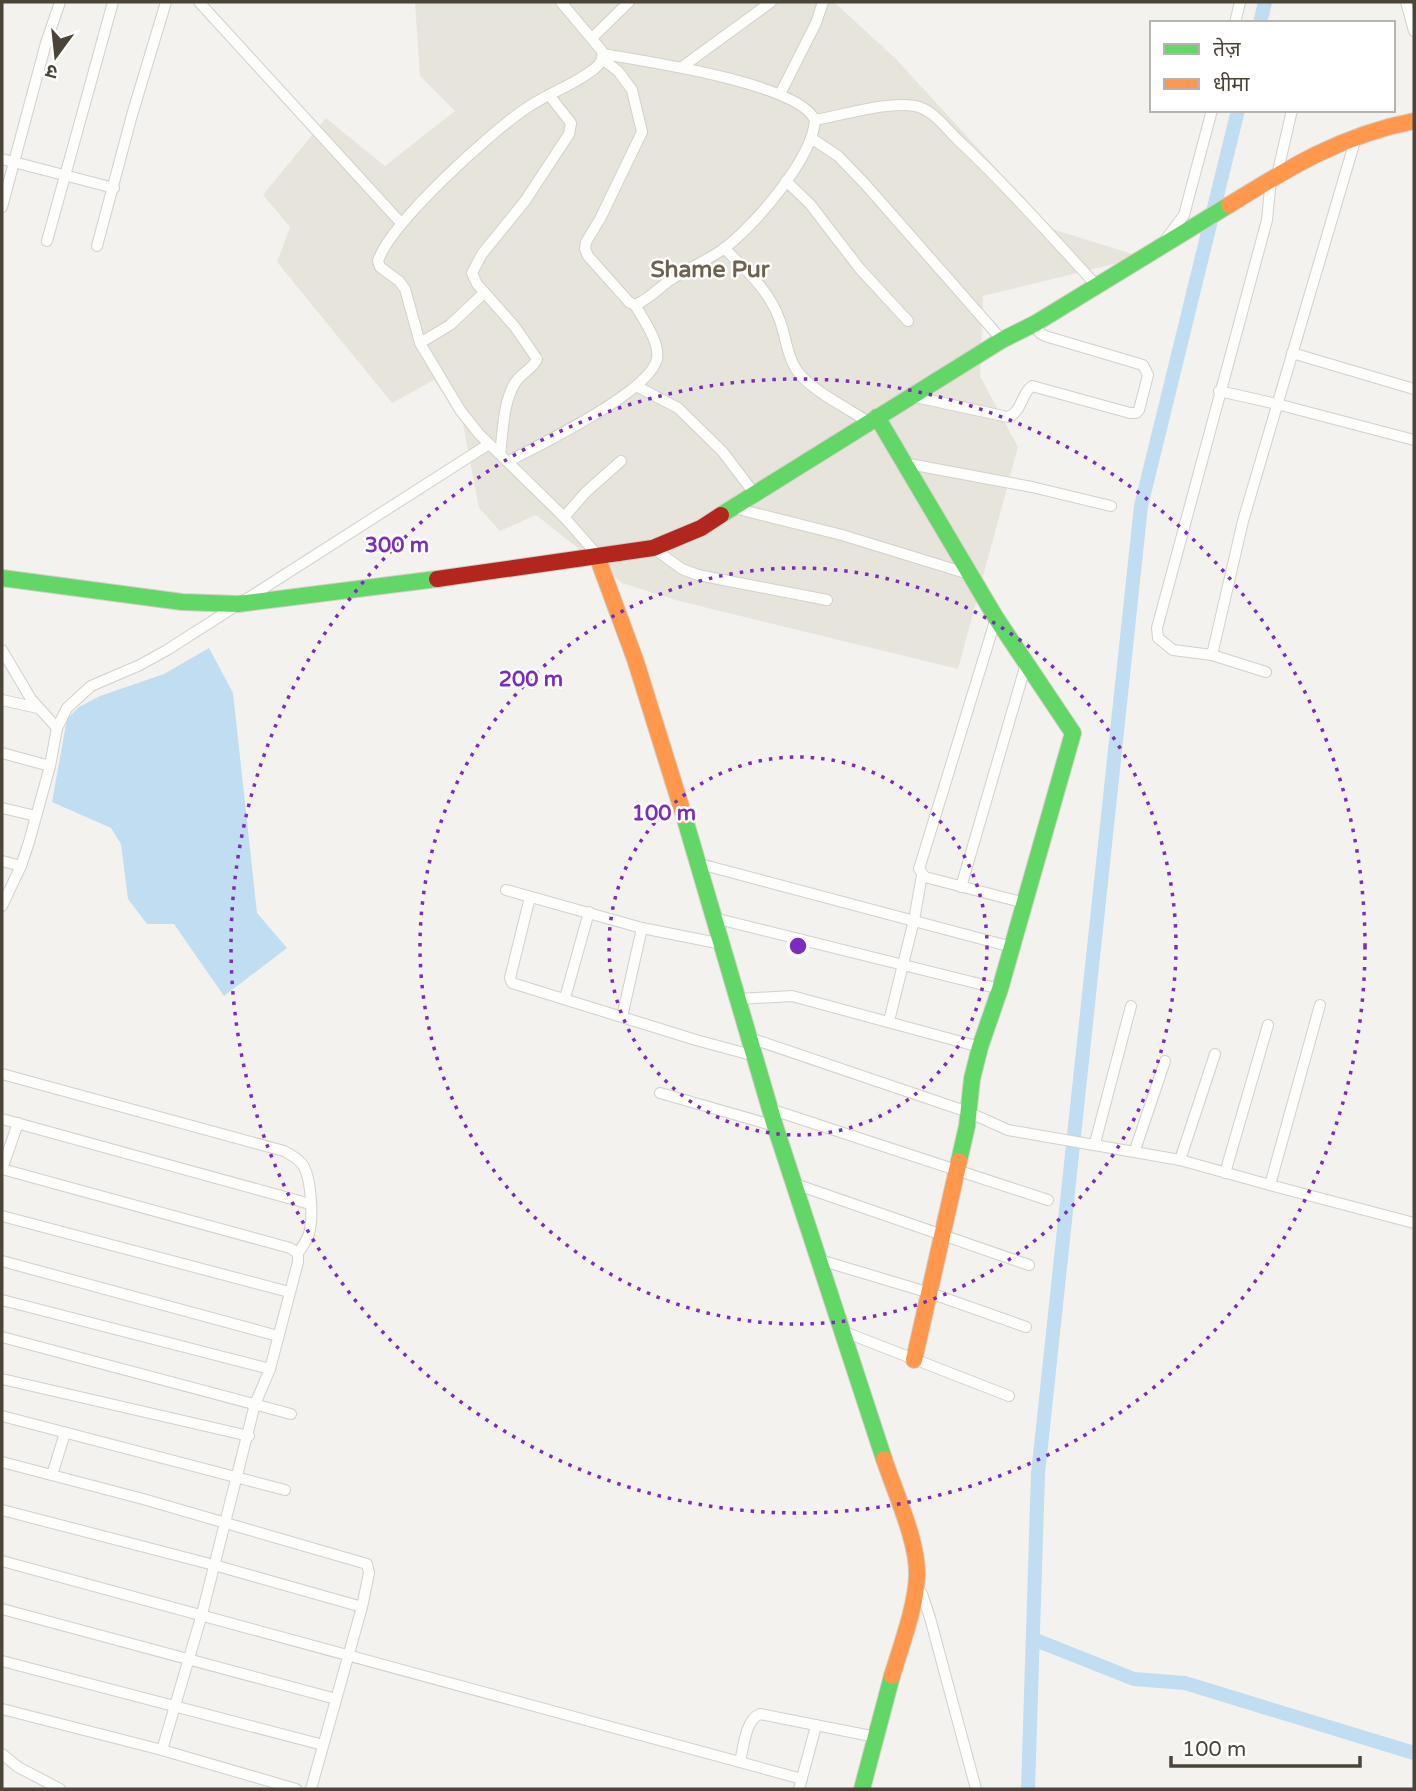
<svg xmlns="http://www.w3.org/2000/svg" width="1416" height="1791" font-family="'Varela Round','Noto Sans Devanagari',sans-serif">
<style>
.residential{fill:#e7e4dc}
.water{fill:#c0ddf1}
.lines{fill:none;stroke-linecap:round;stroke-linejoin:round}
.canal{stroke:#c0ddf1;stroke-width:14}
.street-casing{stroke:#d2d0cb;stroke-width:12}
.fast-casing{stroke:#d3cfc5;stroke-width:18}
.slow-casing{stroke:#d3cfc5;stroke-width:18}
.jam-casing{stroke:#d3cfc5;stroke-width:18}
.street{stroke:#fdfdfc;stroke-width:10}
.fast{stroke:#63d668;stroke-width:16}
.slow{stroke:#ff974d;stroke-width:16}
.jam{stroke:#b3261e;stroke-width:16}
.ring{fill:none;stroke:#7b2cbf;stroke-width:3.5;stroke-dasharray:3.5 7}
.labels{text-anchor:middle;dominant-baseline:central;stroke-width:5;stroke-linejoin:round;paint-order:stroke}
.quarter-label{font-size:23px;font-weight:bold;fill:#6e6250;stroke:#fff}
.centre{fill:#7b2cbf;stroke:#fff;stroke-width:3.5}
.ring-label{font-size:21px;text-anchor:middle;font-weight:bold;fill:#7b2cbf;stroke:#fff;stroke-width:5;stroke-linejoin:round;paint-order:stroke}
</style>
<rect width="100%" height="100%" fill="#f4f2ee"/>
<path class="residential" d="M 415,2 L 834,2 L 896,59 L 1052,229 L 1142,257 L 983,296 L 980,376 L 1018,447 L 958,669 L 679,601 L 622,583 L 536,515 L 500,531 L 479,508 L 462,419 L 434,380 L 392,403 L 277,262 L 290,227 L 263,195 L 326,118 L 385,166 L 455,111 L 420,76 Z"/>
<path class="water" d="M 209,648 L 233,693 L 257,913 L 287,948 L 224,996 L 174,924 L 147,924 L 128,899 L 121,844 L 111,828 L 52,802 L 67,719 L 79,707 L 100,696 L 164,674 Z"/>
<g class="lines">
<g class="canal">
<path d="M 1260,23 L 1265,2"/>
<path d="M 1033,1639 L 1134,1679 L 1185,1683 L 1414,1753"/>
<path d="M 1028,1789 L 1038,1474 L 1141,506 L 1238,110"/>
</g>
<g class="street-casing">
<g id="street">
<path d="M 199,2 L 401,223"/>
<path d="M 561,2 L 602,51 C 603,59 601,64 594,69 C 574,85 549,93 528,107 C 493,130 390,223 378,261 L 380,267 L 399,281 L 405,289 L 420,343 L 460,410 L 479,434 L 564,517 L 600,558"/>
<path d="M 1406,2 L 1414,31"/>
<path d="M 1235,23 L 1240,2"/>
<path d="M 592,38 L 629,2"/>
<path d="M 602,59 L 618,71 L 632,90 L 642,132 L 600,219 L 586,242 L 585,249 L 588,256 L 629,302 L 635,305 C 648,300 659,288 670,280 C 687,269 706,261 722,250 C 753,228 813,158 815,120 C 798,83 644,61 603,54"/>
<path d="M 682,67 L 771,2"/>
<path d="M 780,94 L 816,23 L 823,2"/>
<path d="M 815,120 C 844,115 887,101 915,106 C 932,109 945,127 957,139 C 1006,185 1051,236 1097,286"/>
<path d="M 811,138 L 838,156 L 865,184 L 1002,340"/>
<path d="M 2,159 L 114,188"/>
<path d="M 1277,175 L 1292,110"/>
<path d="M 786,181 L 810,204 L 860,269 L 908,321"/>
<path d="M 2,207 L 46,43 L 60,2"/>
<path d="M 1166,239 L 1184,215 L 1212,110"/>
<path d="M 47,241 L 113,2"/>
<path d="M 97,246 L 132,115 L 166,2"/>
<path d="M 724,248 C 746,270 770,291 780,321 C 786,337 787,357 798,372 C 812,391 848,408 868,422"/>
<path d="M 420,343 L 450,325 L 484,293"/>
<path d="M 1292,353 L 1414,389"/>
<path d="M 636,386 L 678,408 L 722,451 L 754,493"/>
<path d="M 1219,391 L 1277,404 L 1414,440"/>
<path d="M 911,396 L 1008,417 C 1022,412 1021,394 1032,386 L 1130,413 L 1136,413 L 1139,410 L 1148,375 L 1143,365 L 1045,336 L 1040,333 L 1036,323"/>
<path d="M 500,454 C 503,432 503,402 515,383 C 521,373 533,369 537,359 L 515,327 L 477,284 L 472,273 L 482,254 L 525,201 L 569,134 L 571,123 L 549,95"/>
<path d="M 509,461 C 539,445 650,392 657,359 C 660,342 643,319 635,305"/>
<path d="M 904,463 L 1032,487 L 1111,506"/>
<path d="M 734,508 L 842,535 L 972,575"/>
<path d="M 564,517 L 586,492 L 621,461"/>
<path d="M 653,548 L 682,569 L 698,575 L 827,600"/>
<path d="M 996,618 L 919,869 L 925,877 L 1025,903"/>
<path d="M 2,650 L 31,699 L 57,728"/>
<path d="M 1212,655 L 1243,521 L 1357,134"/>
<path d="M 1266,672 L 1212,655 L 1173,650 L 1158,638 L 1157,628 L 1267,220 L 1271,179"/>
<path d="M 2,700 L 38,708"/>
<path d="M 2,753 L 50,766"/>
<path d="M 2,808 L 36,816"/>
<path d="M 2,861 L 21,866"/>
<path d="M 700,864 L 1012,947"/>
<path d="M 961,887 L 1026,664"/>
<path d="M 506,890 L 642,928 L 722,944"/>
<path d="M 530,897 L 510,978 L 512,983 L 696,1040 L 755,1056"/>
<path d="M 2,906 L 21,866 L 29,842 L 50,766 L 57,728 L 67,708 L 91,686 L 140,665 L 167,650 L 489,444"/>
<path d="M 714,918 L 1000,989"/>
<path d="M 565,998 L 589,912"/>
<path d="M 739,999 L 792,996 L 980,1047"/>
<path d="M 622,1017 L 642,928"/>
<path d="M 889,1021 L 914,920 L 922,875"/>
<path d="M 750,1038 L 968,1112 L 1008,1130 L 1180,1160 L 1270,1185 L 1320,1005"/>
<path d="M 2,1074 L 284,1151 C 290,1154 297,1158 302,1164 C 311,1175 313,1214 310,1229 C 309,1238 303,1246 298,1253"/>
<path d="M 660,1093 L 775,1126"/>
<path d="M 770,1109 L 1048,1200"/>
<path d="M 2,1119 L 310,1204"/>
<path d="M 18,1123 L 2,1169 L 290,1248 L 298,1253 L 298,1262 L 270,1369 L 255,1404 L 202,1614 L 162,1750"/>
<path d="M 1095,1143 L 1131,1006"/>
<path d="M 1135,1150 L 1165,1061"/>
<path d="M 1180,1160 L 1215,1054"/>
<path d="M 1225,1173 L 1268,1025"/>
<path d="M 795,1184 L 1029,1265"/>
<path d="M 1270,1185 L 1414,1223"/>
<path d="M 2,1216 L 289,1292"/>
<path d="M 820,1260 L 930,1293 L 1026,1327"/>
<path d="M 2,1261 L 278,1336"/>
<path d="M 2,1300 L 270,1369"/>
<path d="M 842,1331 L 1009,1396"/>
<path d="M 2,1337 L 291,1414"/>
<path d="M 2,1379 L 249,1436"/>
<path d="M 2,1416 L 285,1490"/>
<path d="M 2,1462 L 143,1499 L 367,1564 L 369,1573 L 362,1607 L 311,1789"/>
<path d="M 52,1475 L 65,1433"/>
<path d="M 2,1510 L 214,1565 L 362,1607"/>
<path d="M 2,1561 L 802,1779"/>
<path d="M 916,1585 L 922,1594 L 930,1618 L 976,1789"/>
<path d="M 2,1609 L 336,1699"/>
<path d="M 2,1661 L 323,1745"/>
<path d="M 2,1709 L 162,1750 L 296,1789"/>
<path d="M 2,1754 L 18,1767 L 60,1789"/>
<path d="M 740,1761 C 744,1747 745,1720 760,1714 L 876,1737"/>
<path d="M 799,1789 L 816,1726"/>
</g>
</g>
<g class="fast-casing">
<g id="fast">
<path d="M 877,417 L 996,618 L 1073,733 L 1000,989 L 980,1047 L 972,1079 L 967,1126 L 959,1161"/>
<path d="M 721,515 L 1002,340 L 1036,323 L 1229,205"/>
<path d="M 2,578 L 182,602 L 238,604 L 437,579"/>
<path d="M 684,816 L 775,1126 L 884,1459"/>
<path d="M 862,1789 L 892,1676"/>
</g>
</g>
<g class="slow-casing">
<g id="slow">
<path d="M 1229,205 C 1290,167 1342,135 1414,121"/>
<path d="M 598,559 L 635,659 L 684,816"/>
<path d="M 914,1360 L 959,1161"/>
<path d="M 884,1459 C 895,1492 918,1542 917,1575 C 916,1607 901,1646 892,1676"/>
</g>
</g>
<g class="jam-casing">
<path id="jam" d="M 437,579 L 653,548 L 701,528 L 721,515"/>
</g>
<use href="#street" class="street"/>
<use href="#fast" class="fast"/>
<use href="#slow" class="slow"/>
<use href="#jam" class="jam"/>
</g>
<g class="ring">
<circle cx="798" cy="946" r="189"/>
<circle cx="798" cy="946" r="378"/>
<circle cx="798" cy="946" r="567"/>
</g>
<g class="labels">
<g class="quarter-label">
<text x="710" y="270">Shame Pur</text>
</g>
</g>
<circle cx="798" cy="946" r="10" class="centre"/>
<g class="ring-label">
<text x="397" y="552">300 m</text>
<text x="531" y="686">200 m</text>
<text x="664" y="820">100 m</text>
</g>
<rect width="1416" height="1791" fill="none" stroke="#4b4439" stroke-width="7"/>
<rect x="1150" y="21" width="245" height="91" fill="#ffffff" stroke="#b7b4b0" stroke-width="2"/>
<rect x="1164" y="44" width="35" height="10" fill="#63d668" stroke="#b7b4b0" stroke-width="2"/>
<text x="1213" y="56" font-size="21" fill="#4b4439">तेज़</text>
<rect x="1164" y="79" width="35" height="10" fill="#ff974d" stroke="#b7b4b0" stroke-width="2"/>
<text x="1213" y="91" font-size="21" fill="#4b4439">धीमा</text>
<g transform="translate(56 56) rotate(195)" stroke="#ffffff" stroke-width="5" paint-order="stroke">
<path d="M0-5L12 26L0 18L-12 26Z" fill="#4b4439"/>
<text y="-10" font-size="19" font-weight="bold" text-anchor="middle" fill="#4b4439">उ</text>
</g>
<path d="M1171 1756v10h189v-10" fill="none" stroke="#4b4439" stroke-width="3.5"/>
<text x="1182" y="1756" font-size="21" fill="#4b4439" stroke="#ffffff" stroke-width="5" paint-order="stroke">100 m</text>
</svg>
